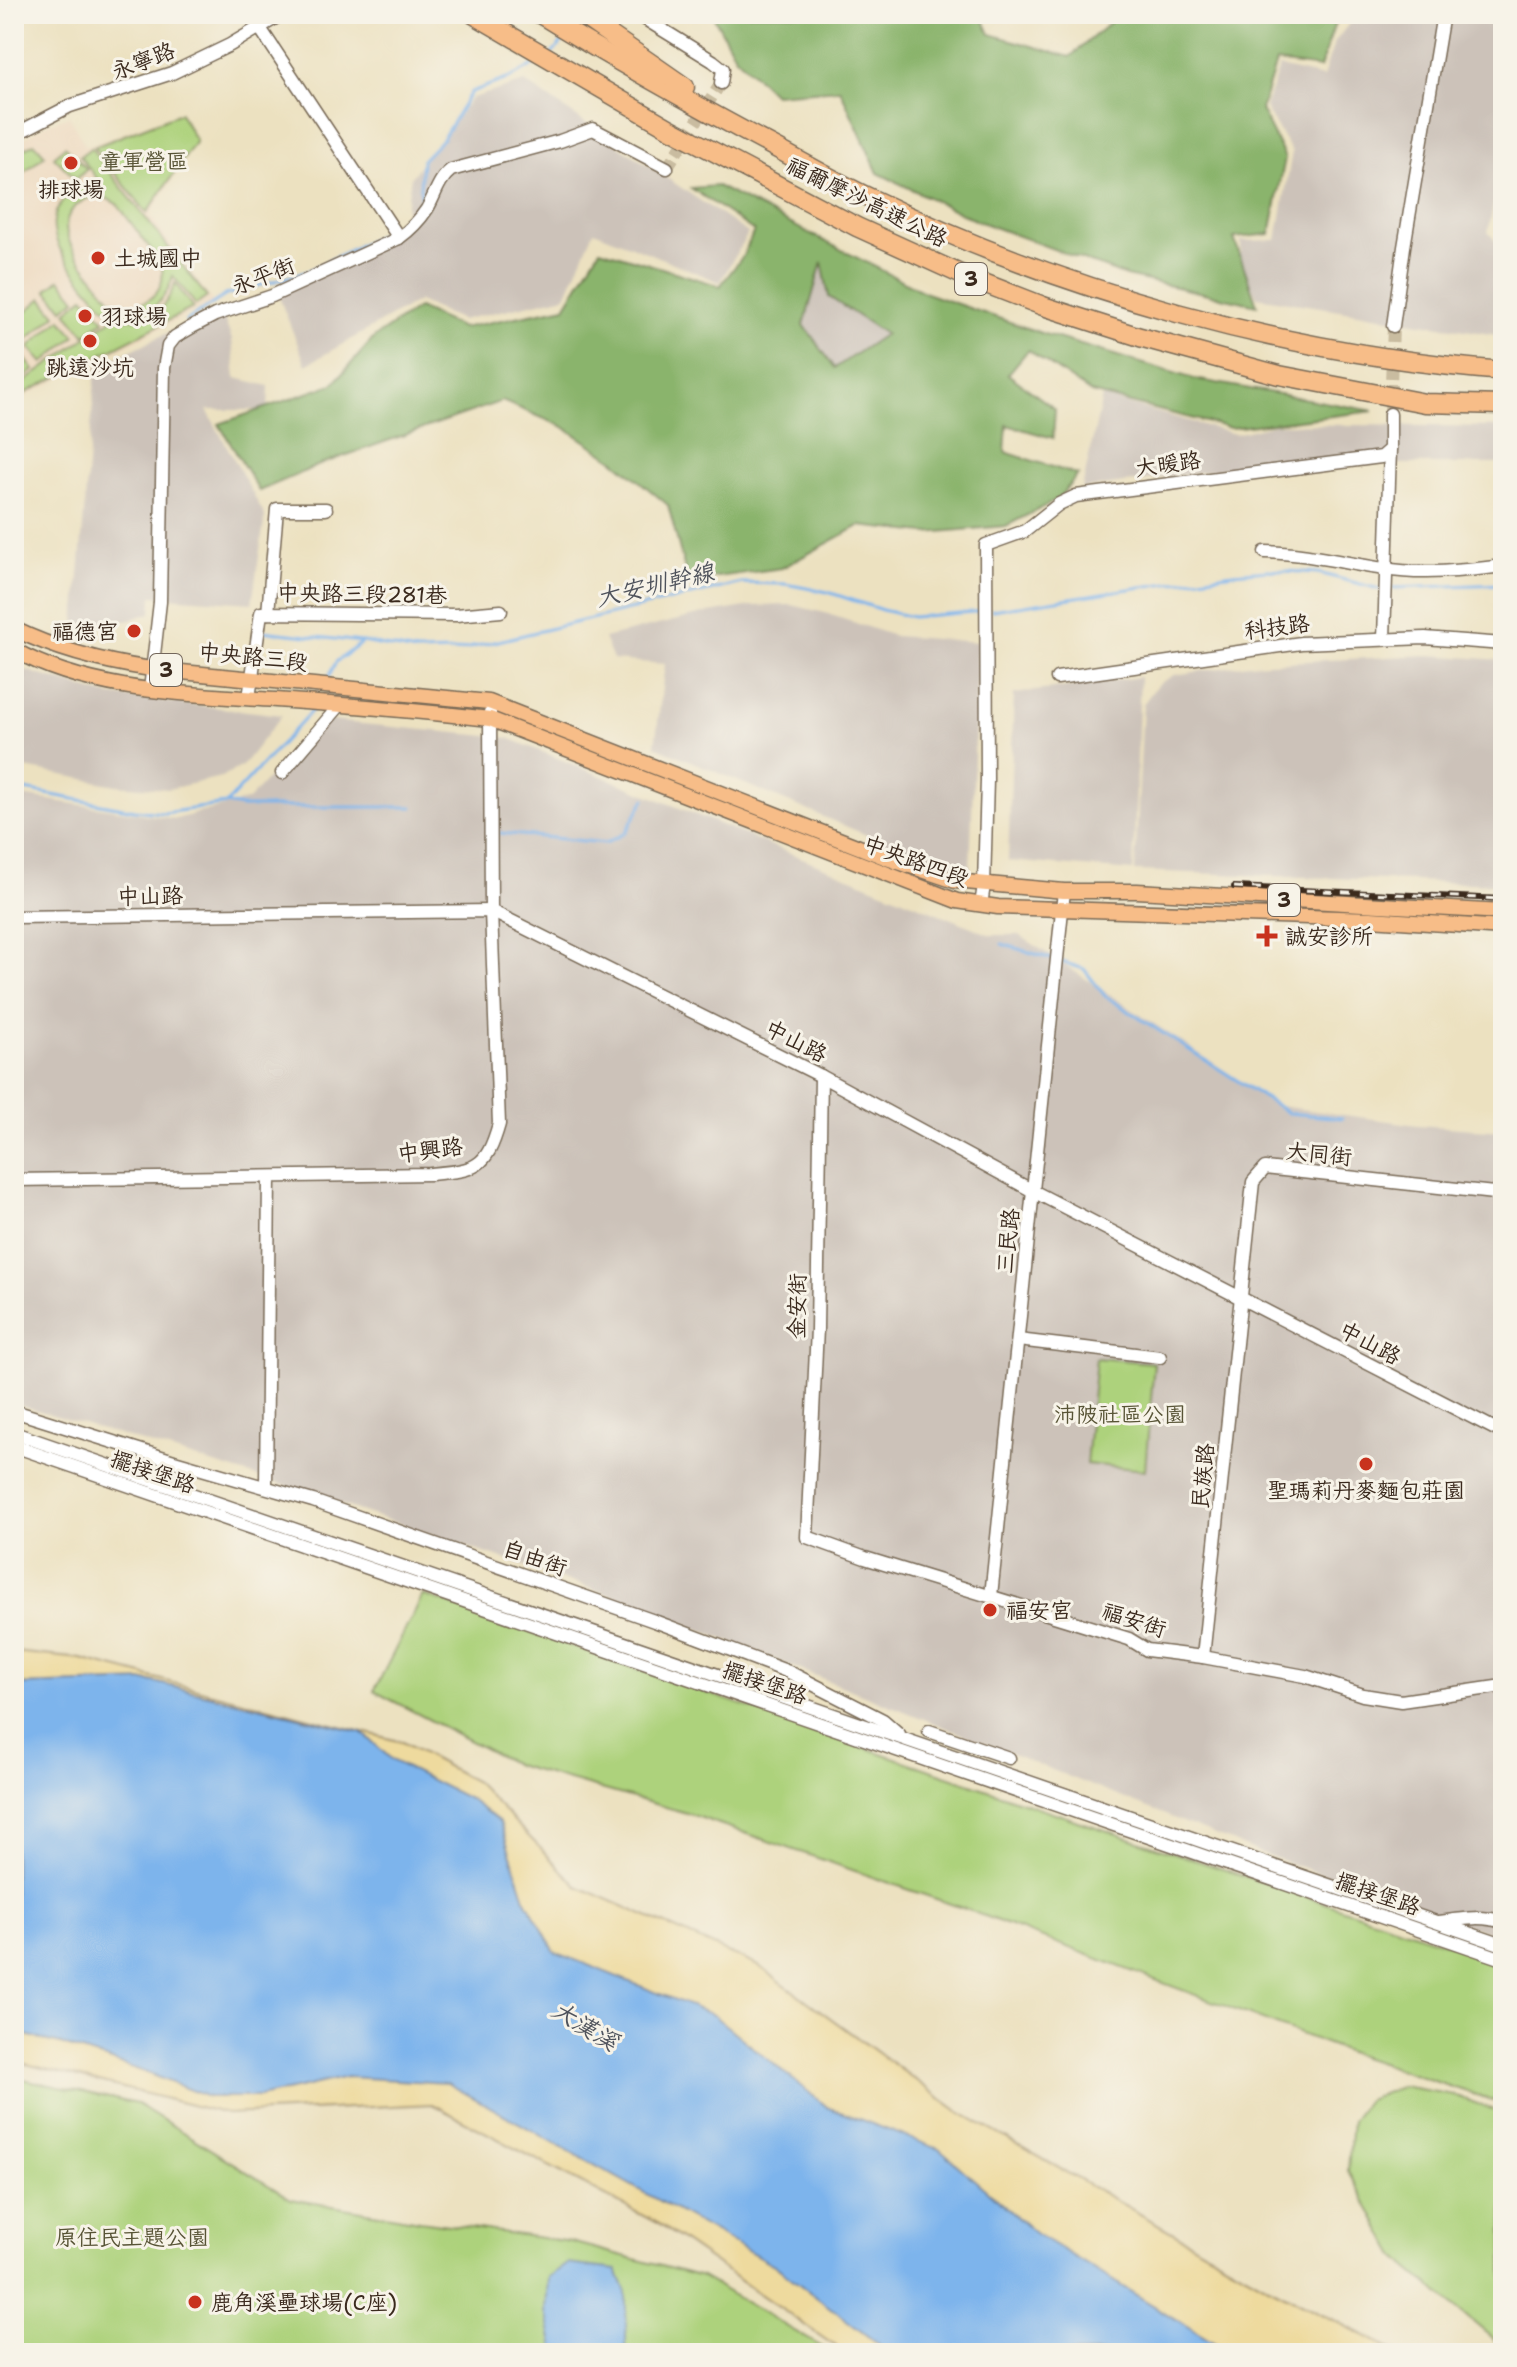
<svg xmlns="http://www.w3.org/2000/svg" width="1517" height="2367" font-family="'Shantell Sans','LXGW WenKai TC',sans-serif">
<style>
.built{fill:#edd7bb}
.industrial{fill:#ccc2b9}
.green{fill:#add27c;stroke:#747e4d;stroke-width:2;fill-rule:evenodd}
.forest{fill:#8ab46c;stroke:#626f45;stroke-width:2;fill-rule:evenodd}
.sand{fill:#eeda9e;stroke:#94825e;stroke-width:2}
.water{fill:#7db4ec;stroke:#5c6f85;stroke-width:2}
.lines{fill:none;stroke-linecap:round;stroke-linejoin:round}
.stream{stroke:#7db4ec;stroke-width:3}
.minor-tunnel{stroke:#c9bca0;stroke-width:12;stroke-dasharray:12 6;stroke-linecap:butt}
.minor-casing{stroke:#796a57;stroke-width:15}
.major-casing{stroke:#796a57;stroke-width:17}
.highway-casing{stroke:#796a57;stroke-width:21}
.minor{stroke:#fff;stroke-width:12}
.major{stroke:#f7bd88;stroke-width:14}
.highway{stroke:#f7bd88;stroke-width:18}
.rail-casing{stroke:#3b2a1e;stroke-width:6}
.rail{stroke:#f7f3e8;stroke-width:3;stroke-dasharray:9;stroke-linecap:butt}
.poi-dot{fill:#c8321e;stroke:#f7f3e8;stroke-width:3}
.labels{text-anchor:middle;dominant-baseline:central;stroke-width:6;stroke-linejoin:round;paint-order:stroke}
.shield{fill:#f7f3e8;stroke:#73665b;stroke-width:2}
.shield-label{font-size:20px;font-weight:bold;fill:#3b2a1e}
.street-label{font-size:22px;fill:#3b2a1e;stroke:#f7f3e8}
.park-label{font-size:22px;fill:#585436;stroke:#f7f3e8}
.poi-label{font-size:22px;fill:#3b2a1e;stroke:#f7f3e8;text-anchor:start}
.water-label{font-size:24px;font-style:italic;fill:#4f535c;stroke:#f7f3e8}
</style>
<rect width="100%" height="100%" fill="#f7f3e8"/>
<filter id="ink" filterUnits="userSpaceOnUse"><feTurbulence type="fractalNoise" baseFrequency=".0125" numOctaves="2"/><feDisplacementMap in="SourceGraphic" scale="16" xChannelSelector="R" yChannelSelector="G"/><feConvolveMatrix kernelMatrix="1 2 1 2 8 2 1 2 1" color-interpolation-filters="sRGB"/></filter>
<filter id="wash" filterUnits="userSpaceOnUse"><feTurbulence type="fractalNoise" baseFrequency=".006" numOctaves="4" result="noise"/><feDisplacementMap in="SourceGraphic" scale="32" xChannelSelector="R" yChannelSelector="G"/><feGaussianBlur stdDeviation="1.8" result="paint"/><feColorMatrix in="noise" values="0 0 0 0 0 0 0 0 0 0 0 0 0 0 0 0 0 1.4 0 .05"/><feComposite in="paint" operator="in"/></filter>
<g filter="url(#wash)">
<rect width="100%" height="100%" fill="#ece1c0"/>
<path class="built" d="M 181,112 L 197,141 L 150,215 L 213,302 L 14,402 L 14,144 L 48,124 L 69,116 L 86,147 Z"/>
<g class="industrial">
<path d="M 1349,14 L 1503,14 L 1503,190 L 1496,192 L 1488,232 L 1503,250 L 1503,336 L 1257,297 L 1241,264 L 1241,241 L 1277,240 L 1292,152 L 1265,108 L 1279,67 L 1323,77 L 1334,43 L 1351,21 Z"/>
<path d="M 525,82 L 748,233 L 720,282 L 594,231 L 566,296 L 461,320 L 418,301 L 306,365 L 275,287 L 403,228 L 411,177 L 472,98 Z"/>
<path d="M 823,260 L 830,297 L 885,334 L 834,368 L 804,325 Z"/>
<path d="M 220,308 L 232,340 L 236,378 L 269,386 L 268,410 L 207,410 L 265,516 L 252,603 L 152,596 L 151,613 L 74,636 L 96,367 Z"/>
<path d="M 1102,397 L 1235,434 L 1276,424 L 1503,427 L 1503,464 L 1258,464 L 1082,489 Z"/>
<path d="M 792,605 L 825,613 L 894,636 L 978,642 L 970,871 L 940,866 L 655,746 L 665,664 L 613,660 L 604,638 L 703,614 L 752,606 Z"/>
<path d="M 1428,655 L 1503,660 L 1503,756 L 1501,756 L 1496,884 L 1135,871 L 1143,704 L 1158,684 L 1174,675 L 1249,664 Z"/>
<path d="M 14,664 L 22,669 L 105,695 L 282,715 L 242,766 L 221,777 L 169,789 L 116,785 L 14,766 Z"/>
<path d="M 1140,677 L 1133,871 L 1008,861 L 1014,694 Z"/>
<path d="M 321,720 L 508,738 L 991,935 L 1019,935 L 1279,1106 L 1417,1125 L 1503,1131 L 1503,1938 L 1261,1853 L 625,1600 L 277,1483 L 14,1403 L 14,795 L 176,819 L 248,800 Z"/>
</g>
<g class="green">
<path d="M 180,113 L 196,141 L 147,213 L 94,147 Z"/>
<path d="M 34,143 L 45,155 L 14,181 L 14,154 Z"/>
<path d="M 65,146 L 87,169 L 76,179 L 54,157 Z"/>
<path d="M 91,148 L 207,297 L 196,305 L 173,276 C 163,309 135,329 103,306 C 83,280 34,236 62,202 C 73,190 85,185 101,184 L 80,156 ZM 93,196 L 106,198 L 117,204 L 161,263 C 170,297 138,314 110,298 C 87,267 34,220 93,196 Z"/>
<path d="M 60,279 L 76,299 L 63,309 L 47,290 Z"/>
<path d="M 175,283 L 193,308 L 14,399 L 14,390 L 114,317 C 146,324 165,313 175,283 Z"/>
<path d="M 84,297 L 104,320 L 85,335 L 66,312 Z"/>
<path d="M 42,298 L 56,315 L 24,342 L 14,331 L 14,322 Z"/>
<path d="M 61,319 L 75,336 L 43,363 L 29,347 Z"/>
<path d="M 20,352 L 34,370 L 14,386 L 14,357 Z"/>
<path d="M 1096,1358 L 1154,1363 L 1145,1470 L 1086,1464 Z"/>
<path d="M 423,1595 L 1081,1822 L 1503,1962 L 1503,2104 L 1359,2056 L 968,1910 L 690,1814 L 516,1765 L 374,1691 Z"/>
<path d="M 14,2077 L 137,2104 L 291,2199 L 420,2221 L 571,2242 L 702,2277 L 832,2353 L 14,2353 Z"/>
<path d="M 1402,2086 L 1453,2095 L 1503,2113 L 1503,2347 L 1397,2258 L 1348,2171 L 1352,2120 L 1367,2100 Z"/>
</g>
<g class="forest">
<path d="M 712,14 L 981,14 L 990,34 L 1070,57 L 1120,14 L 1338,14 L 1320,68 L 1276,62 L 1261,110 L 1285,158 L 1270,234 L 1234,238 L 1257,305 L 1126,276 L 975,220 L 878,173 L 840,89 L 774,94 L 735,56 Z"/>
<path d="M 717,186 L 926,293 L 1041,333 L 1194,379 L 1374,411 L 1230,428 L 1091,393 L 1028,350 L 1008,374 L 1055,409 L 1053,438 L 1007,425 L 1005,452 L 1078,475 L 1057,500 L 1006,526 L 926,533 L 859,526 L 782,568 L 688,581 L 668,505 L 615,461 L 564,427 L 502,401 L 324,463 L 259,491 L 219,424 L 333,384 L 375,337 L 418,308 L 462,328 L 565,307 L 600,249 L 720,286 L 743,256 L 754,231 L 691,188 ZM 822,262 L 829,297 L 885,334 L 835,368 L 804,325 Z"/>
</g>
<path class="sand" d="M 14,1652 L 81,1659 L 402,1742 L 476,1782 L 577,1886 L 759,1966 L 958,2111 L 1271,2288 L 1399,2353 L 845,2353 L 657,2223 L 432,2104 L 227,2114 L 14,2061 Z"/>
<g class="water">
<path d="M 150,1681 L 362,1732 L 393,1761 L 469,1799 L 500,1822 L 525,1898 L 555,1952 L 713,2015 L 827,2107 L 939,2149 L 1035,2233 L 1231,2353 L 890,2353 L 774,2265 L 447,2083 L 347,2077 L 260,2097 L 208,2097 L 136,2069 L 60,2044 L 14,2032 L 14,1685 Z"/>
<path d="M 567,2264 L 617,2270 L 626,2292 L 626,2353 L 555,2353 L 546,2311 L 548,2277 Z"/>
</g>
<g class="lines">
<g class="stream">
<path d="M 552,54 L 565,39"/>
<path d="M 397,227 L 408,220 L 422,199 L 420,188 L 422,160 L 443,138 L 471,92 L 510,78 L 539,62"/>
<path d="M 186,321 L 226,295 L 306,272 L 390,230"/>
<path d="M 1392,588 L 1503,584"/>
<path d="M 992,610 L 1233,573 L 1268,570 L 1318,573 L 1379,589"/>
<path d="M 262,631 L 362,642"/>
<path d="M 327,680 L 336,662 L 363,642 L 416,652 L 456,651 L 742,583 L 785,584 L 828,592 L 882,610 L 912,617 L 984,611"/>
<path d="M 14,788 L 134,810 L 164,813 L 226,804 L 314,708"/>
<path d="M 226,804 L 242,807 L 413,807"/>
<path d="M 500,833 L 606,843 L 625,833 L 645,799"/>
<path d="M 1002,944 L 1052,959"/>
<path d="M 1059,961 L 1084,969 L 1105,996 L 1288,1113 L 1342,1118"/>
</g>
</g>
</g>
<g filter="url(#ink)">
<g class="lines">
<g class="minor-tunnel">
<path d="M 667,168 L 721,83"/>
<path d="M 1390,414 L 1393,326"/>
</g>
<g class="minor-casing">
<g id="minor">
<path d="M 637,14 L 713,61 L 723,69 L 721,83"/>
<path d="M 260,28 L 399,238"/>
<path d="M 14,135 L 70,106 L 172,73 L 230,45 L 282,14"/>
<path d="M 1393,326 L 1404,247 L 1443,14"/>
<path d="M 1265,552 C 1306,553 1344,563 1384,569 C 1422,575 1464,571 1503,566"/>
<path d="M 268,613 L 277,509 L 326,509"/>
<path d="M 1384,639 L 1390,449"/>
<path d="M 1057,678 L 1301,643 L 1425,638 L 1503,644"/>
<path d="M 150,690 L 160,602 L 164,368 L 168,346 L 175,337 L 192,327 L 215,315 L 272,296 L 399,238 C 410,230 419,221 427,209 C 435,196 438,180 451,170 L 560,141 L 593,129 L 667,168"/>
<path d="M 249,698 L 261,613 L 456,615 L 501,611"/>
<path d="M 282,773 L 340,705"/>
<path d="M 981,905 L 984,885 L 987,780 L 986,545 L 1025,531 L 1059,504 L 1076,496 L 1381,457 L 1390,449 L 1390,414"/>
<path d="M 14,917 L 491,911 L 821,1076 L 1033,1191 L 1503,1433"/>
<path d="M 821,1076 L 817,1329 L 807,1537 L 865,1558 L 1129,1639 L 1147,1650 L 1203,1657 L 1305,1676 L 1363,1695 L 1401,1701 L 1503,1686"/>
<path d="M 14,1180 L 430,1174 C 475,1170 486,1170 499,1124 L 491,911 L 490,712"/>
<path d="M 1018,1340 L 1160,1357"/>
<path d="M 14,1411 L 174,1461 L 313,1501 L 657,1622 L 789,1672 L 883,1720 L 899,1734"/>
<path d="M 14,1433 L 1503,1945"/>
<path d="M 14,1446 L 1503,1959"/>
<path d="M 266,1486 L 269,1177"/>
<path d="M 991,1596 L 1064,891"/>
<path d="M 1203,1657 L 1253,1182 L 1265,1168 L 1503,1194"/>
<path d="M 929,1731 L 1009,1758"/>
<path d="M 1439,1922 C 1461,1919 1482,1915 1503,1922"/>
</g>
</g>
<g class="major-casing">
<g id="major">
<path d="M 14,629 C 57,650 104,662 151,669 L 489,702 L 887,858 L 955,881 L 1064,891 L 1137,891 L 1503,912"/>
<path d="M 14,650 C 90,693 192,694 276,700 C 348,705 419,711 490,719 L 957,901 L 998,907 L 1370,919 L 1503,928"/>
</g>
</g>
<g class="highway-casing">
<g id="highway">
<path d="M 473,14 L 669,128 L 857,227 L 958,273 L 1043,306 L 1140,337 L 1279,375 L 1425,403 L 1503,405"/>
<path d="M 540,14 C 616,61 693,104 772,146 C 804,163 836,182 868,197 C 1064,292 1287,354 1503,371"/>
<path d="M 580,14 L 685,87"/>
</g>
</g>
<use href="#minor" class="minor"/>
<use href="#major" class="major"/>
<use href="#highway" class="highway"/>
<g class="rail-casing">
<path id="rail" d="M 1234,887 L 1503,899"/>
</g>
<use href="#rail" class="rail"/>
</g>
</g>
<g class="poi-dot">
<circle cx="71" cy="163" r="8"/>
<circle cx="98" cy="258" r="8"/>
<circle cx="85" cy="316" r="8"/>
<circle cx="90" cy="341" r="8"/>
<circle cx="134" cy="631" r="8"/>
<path d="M1263 924h8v8h8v8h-8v8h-8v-8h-8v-8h8z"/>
<circle cx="1366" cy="1464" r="8"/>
<circle cx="990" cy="1610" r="8"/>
<circle cx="195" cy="2302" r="8"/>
</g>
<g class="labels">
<g class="shield">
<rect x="955" y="263" width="32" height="32" rx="6"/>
<rect x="150" y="654" width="32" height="32" rx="6"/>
<rect x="1268" y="884" width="32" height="32" rx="6"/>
</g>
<g class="shield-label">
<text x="971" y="279">3</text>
<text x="166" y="670">3</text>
<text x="1284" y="900">3</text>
</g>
<g class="street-label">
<text transform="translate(143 61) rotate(-21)">永寧路</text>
<text transform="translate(867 202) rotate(26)">福爾摩沙高速公路</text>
<text transform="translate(263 276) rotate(-21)">永平街</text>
<text transform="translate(1168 464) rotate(-8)">大暖路</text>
<text transform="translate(362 594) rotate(1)">中央路三段281巷</text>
<text transform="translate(1277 627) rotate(-7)">科技路</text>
<text transform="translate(253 657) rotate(6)">中央路三段</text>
<text transform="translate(916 861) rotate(20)">中央路四段</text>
<text transform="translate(150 896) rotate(-1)">中山路</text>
<text transform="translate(796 1041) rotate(27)">中山路</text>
<text transform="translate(430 1150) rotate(-7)">中興路</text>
<text transform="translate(1319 1154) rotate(6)">大同街</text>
<text transform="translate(1008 1241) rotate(-84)">三民路</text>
<text transform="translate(797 1306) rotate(-89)">金安街</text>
<text transform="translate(1370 1343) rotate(28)">中山路</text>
<text transform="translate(153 1472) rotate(19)">擺接堡路</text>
<text transform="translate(1203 1476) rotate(-85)">民族路</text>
<text transform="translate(535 1558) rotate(19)">自由街</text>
<text transform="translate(1134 1620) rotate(18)">福安街</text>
<text transform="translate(765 1683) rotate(19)">擺接堡路</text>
<text transform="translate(1378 1894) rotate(19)">擺接堡路</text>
</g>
<g class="park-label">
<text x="144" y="161">童軍營區</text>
<text x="1120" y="1414">沛陂社區公園</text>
<text x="132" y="2237">原住民主題公園</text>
</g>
<g class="poi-label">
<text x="71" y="189" text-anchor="middle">排球場</text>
<text x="114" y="258">土城國中</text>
<text x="101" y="316">羽球場</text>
<text x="90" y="367" text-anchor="middle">跳遠沙坑</text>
<text x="118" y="631" text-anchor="end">福德宮</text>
<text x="1285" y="936">誠安診所</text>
<text x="1366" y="1490" text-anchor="middle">聖瑪莉丹麥麵包莊園</text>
<text x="1006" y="1610">福安宮</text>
<text x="211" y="2302">鹿角溪壘球場(C座)</text>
</g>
<g class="water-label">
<text transform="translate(655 585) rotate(-13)">大安圳幹線</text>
<text transform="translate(585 2026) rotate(31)">大漢溪</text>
</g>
</g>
<rect width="1517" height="2367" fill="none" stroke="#f7f3e8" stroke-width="48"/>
</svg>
